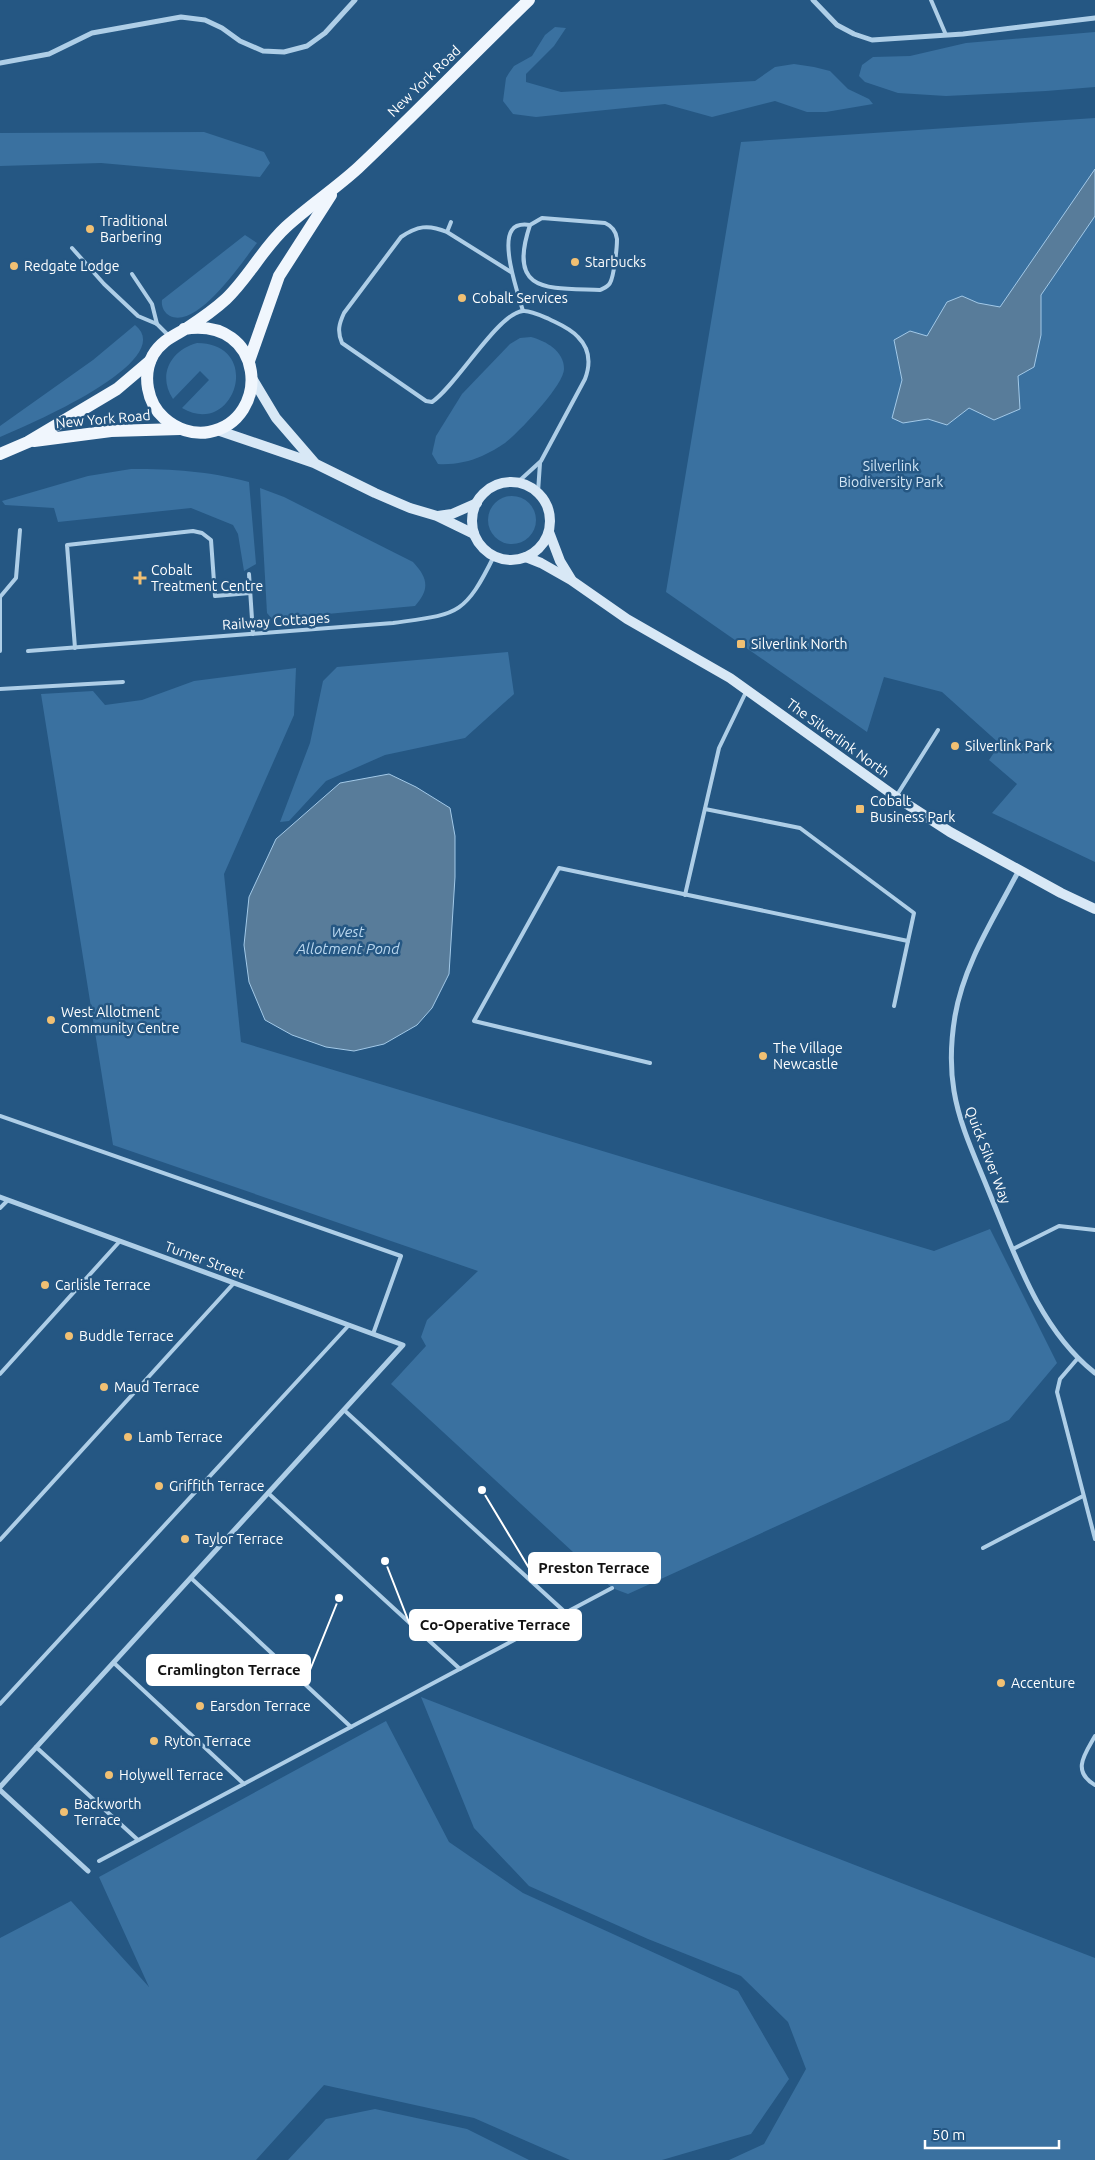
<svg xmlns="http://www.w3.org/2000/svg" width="1095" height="2160" font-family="Ubuntu,sans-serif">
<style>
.green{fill:#3a71a0}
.water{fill:#587c9a;stroke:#a2c9e8}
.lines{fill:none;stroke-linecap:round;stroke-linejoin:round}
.lane{stroke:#aecee7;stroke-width:4}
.street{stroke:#aecee7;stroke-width:5}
.secondary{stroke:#d8e8f6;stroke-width:10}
.primary{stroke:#f0f6fd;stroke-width:12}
.poi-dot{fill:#f1c073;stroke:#255783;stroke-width:2}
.labels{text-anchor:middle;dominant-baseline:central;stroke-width:5;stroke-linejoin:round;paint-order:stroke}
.street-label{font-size:14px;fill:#fff;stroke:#255783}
.poi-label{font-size:14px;fill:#fff;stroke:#255783;text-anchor:start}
.park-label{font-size:14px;fill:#d2e6f6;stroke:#255783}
.water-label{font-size:15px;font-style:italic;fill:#bad7ef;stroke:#255783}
.leader{fill:none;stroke:#fff;stroke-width:2}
.callout-dot{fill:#fff;stroke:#255783;stroke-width:2}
.callout{fill:#fff;stroke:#fff;stroke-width:2}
.callout-label{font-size:15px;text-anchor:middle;font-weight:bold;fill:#111}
</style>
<rect width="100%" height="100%" fill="#255783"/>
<g class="green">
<path d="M 555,27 L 566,28 L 554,46 L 526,74 L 526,82 L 561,92 L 755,81 L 775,67 L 794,64 L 814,67 L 830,71 L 848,89 L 869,99 L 873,104 L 826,112 L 807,112 L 775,101 L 712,117 L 665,104 L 536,117 L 513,114 L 503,101 L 506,78 L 509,73 L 514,66 L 532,56 L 545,35 Z"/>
<path d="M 1095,32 L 1095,87 L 1046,91 L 946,96 L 898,93 L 865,82 L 859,76 L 862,65 L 873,57 L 910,56 L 966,43 Z"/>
<path d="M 1095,118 L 1095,862 L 992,813 L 1017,784 L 989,760 L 1000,744 L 942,692 L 884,677 L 867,732 L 666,592 L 741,142 Z"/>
<path d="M 204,132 L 264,152 L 270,163 L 260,177 L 101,163 L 0,166 L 0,133 Z"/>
<path d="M 245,235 L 257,243 C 242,262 198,329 170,316 C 164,313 161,306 162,300 Z"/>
<path d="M 135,325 C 180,361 24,427 0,437 L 0,426 L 93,360 Z"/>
<path d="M 531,337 C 546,341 564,351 564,369 C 564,385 519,432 505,443 C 498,448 490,452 482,456 C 469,462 452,465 438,464 L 432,454 L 436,436 L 462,394 L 510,344 L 520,338 Z"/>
<path d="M 197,343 C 265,344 234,439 182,408 L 209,380 L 200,371 L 173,399 C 157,375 171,350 197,343 Z"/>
<path d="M 131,469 C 174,469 207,471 249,482 L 256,564 L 244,571 L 238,534 L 233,525 L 191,508 L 58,522 L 54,508 L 5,505 L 2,501 L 88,476 Z"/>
<path d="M 260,488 L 284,497 L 413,562 C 428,578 430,589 415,606 L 272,619 L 267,613 Z"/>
<circle cx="512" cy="520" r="24"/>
<path d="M 508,652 L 514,694 L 465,738 L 385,755 L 326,781 L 289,821 L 280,822 L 310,743 L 323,681 L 337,667 Z"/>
<path d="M 296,668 L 294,715 L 224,874 L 241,1042 L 934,1251 L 990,1229 L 1057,1363 L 1009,1420 L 628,1594 L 612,1588 L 391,1384 L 426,1346 L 421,1337 L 427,1320 L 478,1271 L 113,1145 L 41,694 L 93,691 L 105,705 L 142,700 L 194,681 Z"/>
<path d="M 421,1697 L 1095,1958 L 1095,2160 L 729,2160 L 764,2144 L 806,2069 L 788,2022 L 741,1976 L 648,1939 L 529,1886 L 474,1828 Z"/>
<path d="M 386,1721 L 449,1842 L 523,1893 L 738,1991 L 789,2079 L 751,2134 L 662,2160 L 570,2160 L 474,2118 L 324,2085 L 256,2160 L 0,2160 L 0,1938 L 71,1901 L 149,1987 L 99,1877 Z"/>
<path d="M 375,2109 L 467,2129 L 529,2160 L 288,2160 L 326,2119 Z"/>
</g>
<g class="water">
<path d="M 1095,169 L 1095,216 L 1041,295 L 1041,335 L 1034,367 L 1018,376 L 1020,409 L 994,420 L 969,408 L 947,425 L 928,419 L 903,423 L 892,418 L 902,380 L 894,340 L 910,331 L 927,336 L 947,302 L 962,296 L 978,303 L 1000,307 Z"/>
<path d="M 389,774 L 416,787 L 450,808 L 455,836 L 455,877 L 449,974 L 432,1008 L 417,1025 L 384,1044 L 354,1051 L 326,1047 L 292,1035 L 265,1020 L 249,982 L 244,945 L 249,897 L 276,839 L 340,783 Z"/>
</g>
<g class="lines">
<g class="lane">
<path d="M 931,0 L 946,35"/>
<path d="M 542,218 L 605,223 C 612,226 616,231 617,239 C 617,248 614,276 610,283 C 608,287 604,288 600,290 C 548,288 507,294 530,225 Z"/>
<path d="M 447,232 L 451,222"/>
<path d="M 72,248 L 104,284 L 138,316 L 157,324 L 168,335"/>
<path d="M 511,272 L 447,232 C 428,224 417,226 401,237 L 344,313 C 339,324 337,331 342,343 L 426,401 L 432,402 C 457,385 498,313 523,311 C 530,310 542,316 549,319 C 559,324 570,328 578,337 C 590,349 591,363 585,379 L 541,461 L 518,482"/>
<path d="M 132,274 L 152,304 L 157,324"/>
<path d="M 523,311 C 518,294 501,245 512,230 C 516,224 523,224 530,225"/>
<path d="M 538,492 L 540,463"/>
<path d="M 249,574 L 253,634"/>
<path d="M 75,648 L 67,545 L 193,531 L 202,533 L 211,540 L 215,596 L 250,593"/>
<path d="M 0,651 L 0,597 L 16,578 L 20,530"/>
<path d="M 28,651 L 393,623 C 457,614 464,617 494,556"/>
<path d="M 0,689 L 123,682"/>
<path d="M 897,795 L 938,730"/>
<path d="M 705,809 L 800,828 L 914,913 L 894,1006"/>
<path d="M 685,895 L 719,748 L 746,692"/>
<path d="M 650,1063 L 474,1021 L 559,868 L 908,941"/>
<path d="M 0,1116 L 401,1256 L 373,1334"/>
<path d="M 0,1208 L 8,1200"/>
<path d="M 1013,1249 L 1059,1226 L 1095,1230"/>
<path d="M 1078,1358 L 1060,1379 L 1057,1392 L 1095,1539"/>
<path d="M 0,1374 L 120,1241"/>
<path d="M 344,1410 L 566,1613"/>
<path d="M 268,1493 L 460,1669"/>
<path d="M 0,1540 L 234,1283"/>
<path d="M 983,1548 L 1083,1496"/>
<path d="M 191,1578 L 351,1727"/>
<path d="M 114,1663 L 244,1784"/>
<path d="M 0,1704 L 349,1325"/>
<path d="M 1095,1736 C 1085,1754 1071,1771 1095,1785"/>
<path d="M 36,1747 L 138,1840"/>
<path d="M 99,1861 L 612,1588"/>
</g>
<g class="street">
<path d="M 813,0 L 837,25 L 854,34 L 872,40 L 963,34 L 1095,18"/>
<path d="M 0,63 L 49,54 L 92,33 L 181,17 L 205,20 L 222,28 L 240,41 L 263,51 L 284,52 L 307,46 L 325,33 L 355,0"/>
<path d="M 1019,870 C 995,917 964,963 955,1016 C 951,1040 950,1067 954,1091 C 960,1127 976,1159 989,1192 C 1015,1255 1039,1329 1095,1373"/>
<path d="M 0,1197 L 403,1345 L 0,1787"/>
<path d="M 0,1790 L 88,1871"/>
</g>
<g class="secondary">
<path d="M 252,378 L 276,418 L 314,462"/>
<path d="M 217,430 L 314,463 L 375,493 L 410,508 L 437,516 L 474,534"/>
<circle cx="511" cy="521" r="39"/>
<path d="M 438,516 L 452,514 L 477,503"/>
<path d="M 549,532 L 560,561 L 571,579"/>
<path d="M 526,557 L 541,563 L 571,580 L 627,619 L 730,678 L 896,797 L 950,832 L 1061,893 L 1095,909"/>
</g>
<g class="primary">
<path d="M 184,329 C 266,316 272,420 209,432 C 193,435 176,429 164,418 C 147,403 142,375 153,355 C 162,340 174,336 187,328 C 201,319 214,310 226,299 C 249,277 263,248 286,227 C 309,206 335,189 358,168 C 416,113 471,56 529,0"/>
<path d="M 249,361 L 279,276 L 331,195"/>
<path d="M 34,441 L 111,431 L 180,429"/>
<path d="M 0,454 L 28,442 L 117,389 L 150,361"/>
</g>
</g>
<g class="poi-dot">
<circle cx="90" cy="229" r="5"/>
<circle cx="575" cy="262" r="5"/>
<circle cx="14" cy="266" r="5"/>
<circle cx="462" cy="298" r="5"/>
<path d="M137.5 570.5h5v5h5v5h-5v5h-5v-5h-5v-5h5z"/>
<rect x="736" y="639" width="10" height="10" rx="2.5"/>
<circle cx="955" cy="746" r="5"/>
<rect x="855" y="804" width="10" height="10" rx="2.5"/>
<circle cx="51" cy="1020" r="5"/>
<circle cx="763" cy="1056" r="5"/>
<circle cx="45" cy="1285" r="5"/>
<circle cx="69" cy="1336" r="5"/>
<circle cx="104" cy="1387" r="5"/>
<circle cx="128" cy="1437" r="5"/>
<circle cx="159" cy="1486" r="5"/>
<circle cx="185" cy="1539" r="5"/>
<circle cx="1001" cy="1683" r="5"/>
<circle cx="200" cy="1706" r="5"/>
<circle cx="154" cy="1741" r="5"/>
<circle cx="109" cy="1775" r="5"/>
<circle cx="64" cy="1812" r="5"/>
</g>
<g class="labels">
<g class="street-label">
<text transform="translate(424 81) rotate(-44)">New York Road</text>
<text transform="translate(103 419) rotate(-5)">New York Road</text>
<text transform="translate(276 621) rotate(-4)">Railway Cottages</text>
<text transform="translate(838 738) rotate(36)">The Silverlink North</text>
<text transform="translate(988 1155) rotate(69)">Quick Silver Way</text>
<text transform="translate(205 1260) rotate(20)">Turner Street</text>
</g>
<g class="poi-label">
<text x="100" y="221">Traditional<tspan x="100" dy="16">Barbering</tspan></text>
<text x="585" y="262">Starbucks</text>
<text x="24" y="266">Redgate Lodge</text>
<text x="472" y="298">Cobalt Services</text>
<text x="151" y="570">Cobalt<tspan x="151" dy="16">Treatment Centre</tspan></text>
<text x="751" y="644">Silverlink North</text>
<text x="965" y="746">Silverlink Park</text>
<text x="870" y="801">Cobalt<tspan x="870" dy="16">Business Park</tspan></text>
<text x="61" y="1012">West Allotment<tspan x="61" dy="16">Community Centre</tspan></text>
<text x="773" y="1048">The Village<tspan x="773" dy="16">Newcastle</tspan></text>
<text x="55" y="1285">Carlisle Terrace</text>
<text x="79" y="1336">Buddle Terrace</text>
<text x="114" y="1387">Maud Terrace</text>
<text x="138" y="1437">Lamb Terrace</text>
<text x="169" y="1486">Griffith Terrace</text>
<text x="195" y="1539">Taylor Terrace</text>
<text x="1011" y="1683">Accenture</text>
<text x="210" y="1706">Earsdon Terrace</text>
<text x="164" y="1741">Ryton Terrace</text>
<text x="119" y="1775">Holywell Terrace</text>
<text x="74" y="1804">Backworth<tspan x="74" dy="16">Terrace</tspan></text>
</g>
<g class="park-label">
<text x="891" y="466">Silverlink<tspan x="891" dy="16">Biodiversity Park</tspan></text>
</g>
<g class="water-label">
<text x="348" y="931">West<tspan x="348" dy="17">Allotment Pond</tspan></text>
</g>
</g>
<path class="leader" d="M482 1490L529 1568M385 1561L410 1625M339 1598L310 1670"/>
<g class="callout-dot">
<circle cx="482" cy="1490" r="5"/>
<circle cx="385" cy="1561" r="5"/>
<circle cx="339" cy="1598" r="5"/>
</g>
<g class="callout">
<rect x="529" y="1553" width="131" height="30" rx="5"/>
<rect x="410" y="1610" width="171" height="30" rx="5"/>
<rect x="147" y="1655" width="163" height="30" rx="5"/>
</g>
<g class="callout-label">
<text x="594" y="1573">Preston Terrace</text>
<text x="495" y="1630">Co-Operative Terrace</text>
<text x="229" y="1675">Cramlington Terrace</text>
</g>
<path d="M925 2140v8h134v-8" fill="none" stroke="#ffffff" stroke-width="2.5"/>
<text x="932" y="2140" font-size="15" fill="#ffffff" stroke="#255783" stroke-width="4" paint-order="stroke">50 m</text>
</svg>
